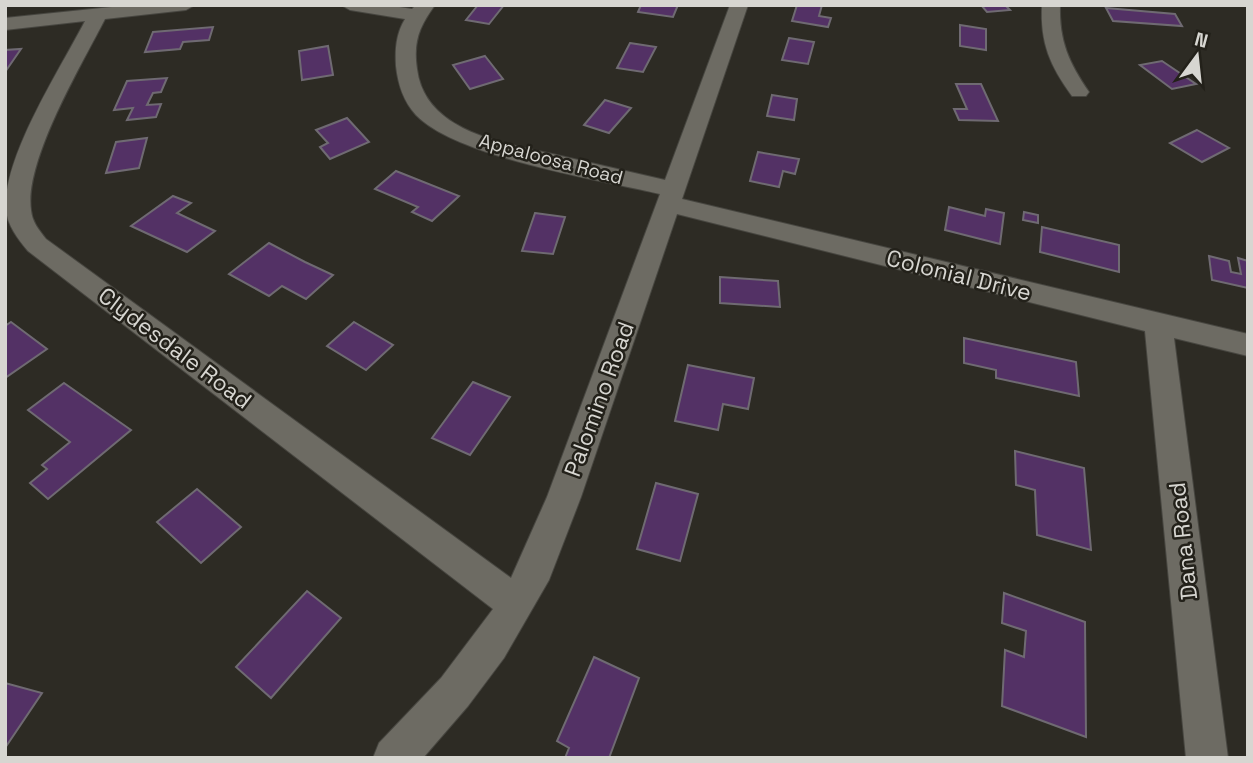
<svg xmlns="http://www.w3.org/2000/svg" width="1253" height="763" font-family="'Space Grotesk',sans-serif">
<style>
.building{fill:#533165;stroke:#6f6a72;stroke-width:2}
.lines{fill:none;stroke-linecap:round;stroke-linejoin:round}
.minor-casing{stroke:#474640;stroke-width:2}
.minor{fill:#6d6b63;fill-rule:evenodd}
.labels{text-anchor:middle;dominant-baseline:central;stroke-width:5;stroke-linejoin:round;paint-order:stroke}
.far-street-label{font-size:19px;fill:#d7d6d1;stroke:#23211a}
.street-label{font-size:23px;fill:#d7d6d1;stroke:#23211a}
</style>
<rect width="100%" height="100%" fill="#2d2b24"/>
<g class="building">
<path d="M 478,5 L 504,5 L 489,24 L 466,20 Z"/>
<path d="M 641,5 L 678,5 L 673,17 L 638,12 Z"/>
<path d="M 797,5 L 822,5 L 819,16 L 831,18 L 828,27 L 792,21 Z"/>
<path d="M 981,5 L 1005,5 L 1010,10 L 987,12 Z"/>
<path d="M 1106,8 L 1175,14 L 1182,26 L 1113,21 Z"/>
<path d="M 960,25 L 986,29 L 986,50 L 960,46 Z"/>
<path d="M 213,27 L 209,40 L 183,42 L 180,49 L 145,52 L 153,32 Z"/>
<path d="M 789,38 L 814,42 L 808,64 L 782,60 Z"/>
<path d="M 630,43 L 656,47 L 643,72 L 617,68 Z"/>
<path d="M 328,46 L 333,75 L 302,80 L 299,51 Z"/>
<path d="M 21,49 L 5,72 L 5,50 Z"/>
<path d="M 485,56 L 503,79 L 470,89 L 453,65 Z"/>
<path d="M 1162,61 L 1196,84 L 1172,89 L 1140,65 Z"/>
<path d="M 167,78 L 161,92 L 153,93 L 147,105 L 161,104 L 156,117 L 127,120 L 133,108 L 114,110 L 127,81 Z"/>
<path d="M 956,84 L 981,84 L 998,121 L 959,120 L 954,109 L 967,109 Z"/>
<path d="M 772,95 L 797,99 L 794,120 L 767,116 Z"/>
<path d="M 605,100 L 631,108 L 609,133 L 584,125 Z"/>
<path d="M 347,118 L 369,142 L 330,159 L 320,147 L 328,143 L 316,130 Z"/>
<path d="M 1197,130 L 1229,148 L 1202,162 L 1170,143 Z"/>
<path d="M 147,138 L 139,168 L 106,173 L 116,142 Z"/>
<path d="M 758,152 L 799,159 L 795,174 L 783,171 L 779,187 L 750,181 Z"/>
<path d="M 396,171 L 459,196 L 432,221 L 412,212 L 418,207 L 375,189 Z"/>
<path d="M 173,196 L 191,203 L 177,213 L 215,231 L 187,252 L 131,226 Z"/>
<path d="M 949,207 L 985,216 L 986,209 L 1004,213 L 1000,244 L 945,230 Z"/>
<path d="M 1024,212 L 1038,215 L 1038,223 L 1023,220 Z"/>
<path d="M 535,213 L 565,217 L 553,254 L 522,251 Z"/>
<path d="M 1042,227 L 1119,245 L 1119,272 L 1040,252 Z"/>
<path d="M 269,243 L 305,262 L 333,275 L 306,299 L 282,286 L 269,296 L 229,274 Z"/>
<path d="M 1209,256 L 1229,261 L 1231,272 L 1241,274 L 1238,258 L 1248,261 L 1248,288 L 1212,280 Z"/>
<path d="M 720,277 L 778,281 L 780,307 L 720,303 Z"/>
<path d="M 11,322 L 47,349 L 5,378 L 5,326 Z"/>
<path d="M 354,322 L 393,345 L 366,370 L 327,346 Z"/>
<path d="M 964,338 L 1076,362 L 1079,396 L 996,378 L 996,370 L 964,363 Z"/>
<path d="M 688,365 L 754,378 L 748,409 L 723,404 L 718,430 L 675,421 Z"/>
<path d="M 473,382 L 510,397 L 470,455 L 432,438 Z"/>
<path d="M 64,383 L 131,430 L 48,499 L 30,483 L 47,469 L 42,465 L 70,442 L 28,410 Z"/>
<path d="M 1015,451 L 1084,468 L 1091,550 L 1037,535 L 1035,490 L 1016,485 Z"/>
<path d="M 656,483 L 698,494 L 680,561 L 637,549 Z"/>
<path d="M 197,489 L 241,527 L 201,563 L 157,522 Z"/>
<path d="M 307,591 L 341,618 L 271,698 L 236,667 Z"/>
<path d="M 1004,593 L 1085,622 L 1086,737 L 1002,706 L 1005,650 L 1024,657 L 1026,631 L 1002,623 Z"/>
<path d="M 594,657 L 639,678 L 609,758 L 565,758 L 569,748 L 557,741 Z"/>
<path d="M 5,683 L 42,693 L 5,748 Z"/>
</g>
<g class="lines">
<g class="minor-casing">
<g id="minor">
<path d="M 131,5 L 195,5 L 186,10 L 105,19 C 82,64 24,161 31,210 C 32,222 39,230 46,239 L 511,578 L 547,497 L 660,194 C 600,180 456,157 416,115 C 403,101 398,84 396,66 C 395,49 396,34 405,19 L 350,10 L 341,5 L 387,5 L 412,9 L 416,5 L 435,5 C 419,27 413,42 417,69 C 425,134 509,144 561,156 C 596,164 630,172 665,180 L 730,5 L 748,5 L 682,199 L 1248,334 L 1248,356 L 1174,338 L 1228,758 L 1186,758 L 1145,331 L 677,214 L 581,497 L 549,580 L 504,658 L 468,706 L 423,758 L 373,758 L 379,743 L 441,678 L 493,609 L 28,251 C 18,239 7,225 6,209 C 3,156 61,68 85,21 L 5,30 L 5,18 Z"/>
<path d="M 1042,5 L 1060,5 C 1059,41 1069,63 1089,92 L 1086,96 L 1072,96 C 1050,66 1040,43 1042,5 Z"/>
</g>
</g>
<use href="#minor" class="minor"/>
</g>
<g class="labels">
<g class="far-street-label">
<text transform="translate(551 159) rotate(15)">Appaloosa Road</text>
</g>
<g class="street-label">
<text transform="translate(959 275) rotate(14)">Colonial Drive</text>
<text transform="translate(175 348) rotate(37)">Clydesdale Road</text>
<text transform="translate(599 399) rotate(-70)">Palomino Road</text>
<text transform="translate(1183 541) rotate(-96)">Dana Road</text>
</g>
</g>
<rect width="1253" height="763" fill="none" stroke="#d7d6d1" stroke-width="14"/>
<g transform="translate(1197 56) rotate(15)" stroke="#23211a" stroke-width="5" paint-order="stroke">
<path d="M0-5L12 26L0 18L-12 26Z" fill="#d7d6d1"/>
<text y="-10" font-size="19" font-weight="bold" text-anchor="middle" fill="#d7d6d1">N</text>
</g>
</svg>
